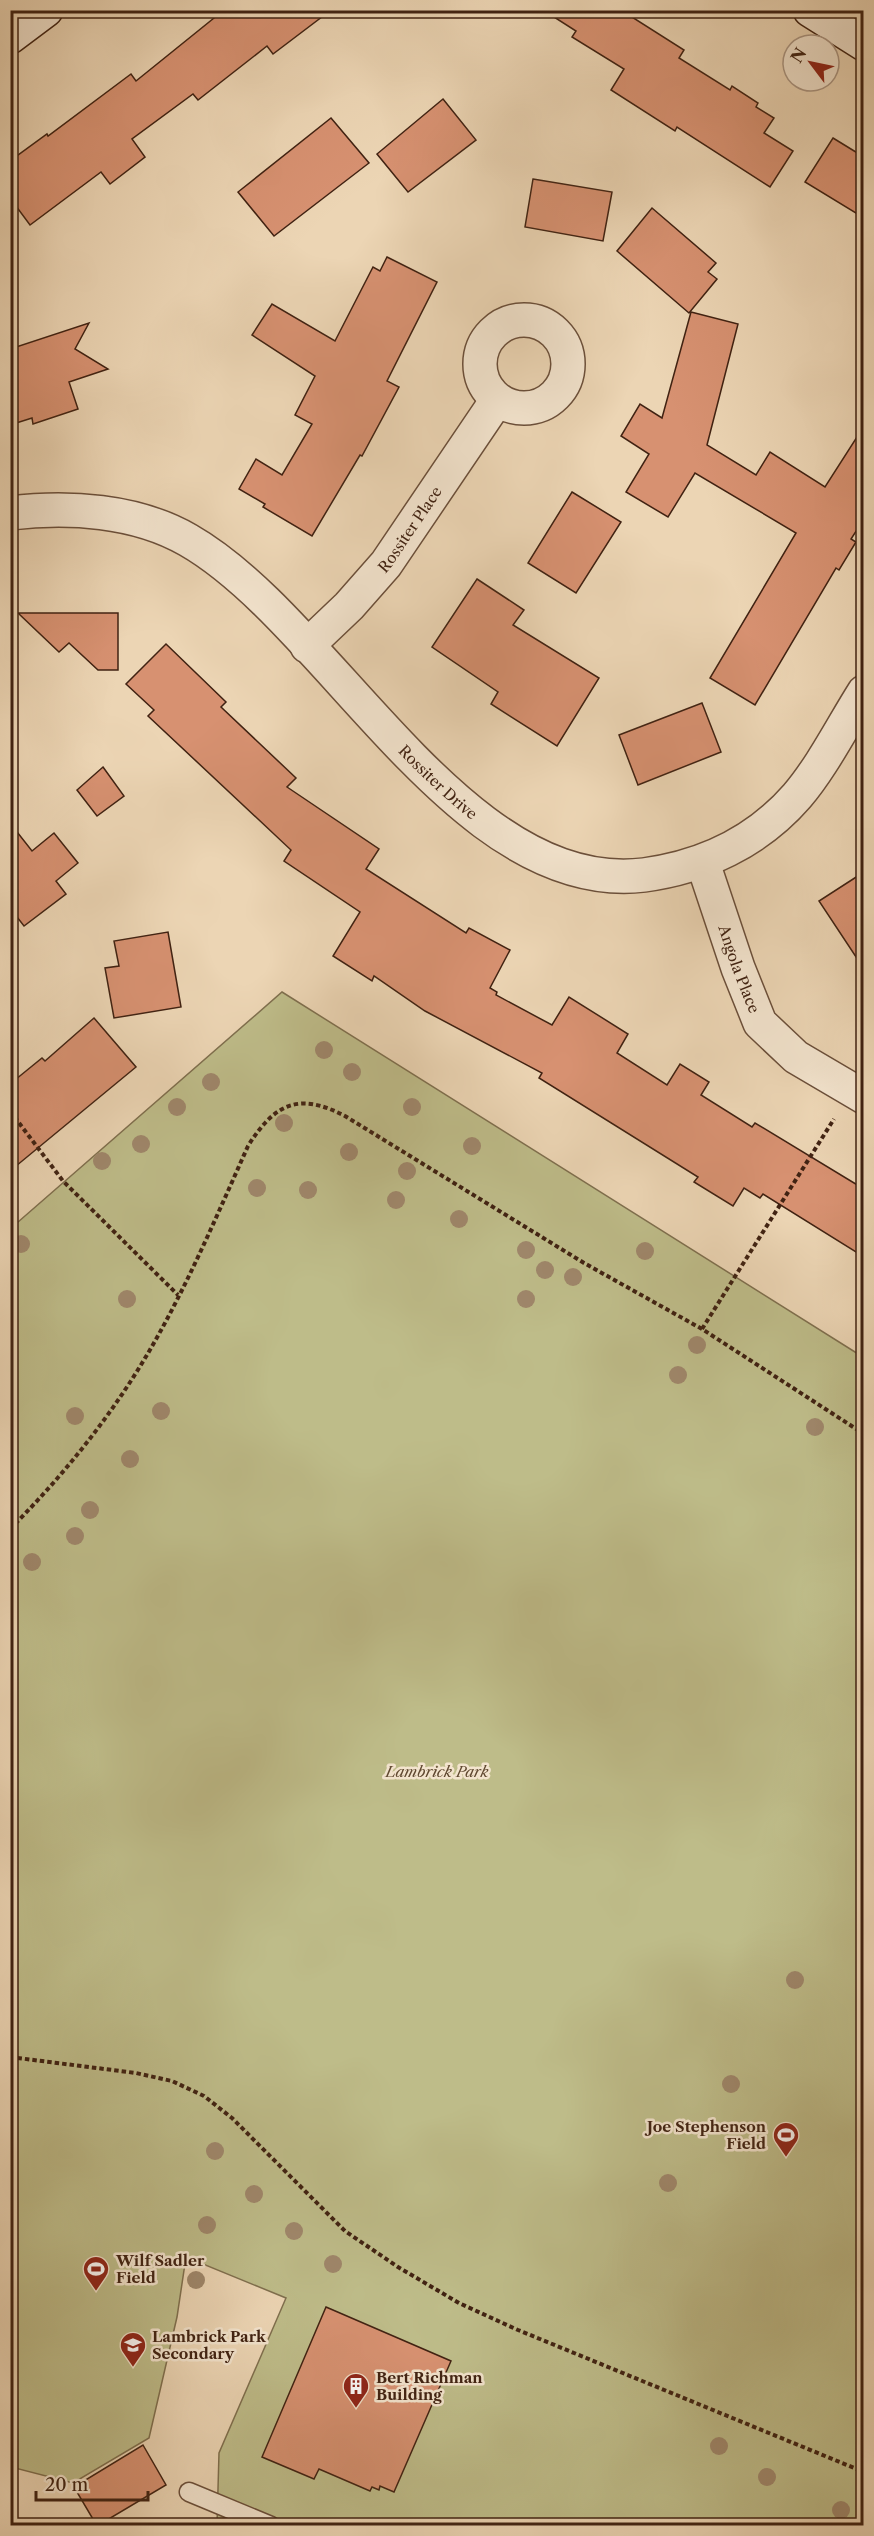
<svg xmlns="http://www.w3.org/2000/svg" width="874" height="2536" font-family="'Libre Caslon Text',serif">
<style>
.green{fill:#bebc89;stroke:#7f6f4e;stroke-width:1.5}
.building{fill:#d79171;stroke:#402212;stroke-width:1.5}
.lines{fill:none;stroke-linecap:round;stroke-linejoin:round}
.lane-casing{stroke:#6b4f3a;stroke-width:21}
.street-casing{stroke:#6b4f3a;stroke-width:36}
.secondary-casing{stroke:#402212;stroke-width:36}
.path{stroke:#402212;stroke-width:4;stroke-dasharray:4.5 3;stroke-linecap:butt}
.lane{stroke:#f3e4ce;stroke-width:18}
.street{stroke:#f3e4ce;stroke-width:33}
.secondary{stroke:#f3e4ce;stroke-width:33}
.tree{fill:#9f876b}
.labels{text-anchor:middle;dominant-baseline:central;stroke-width:5;stroke-linejoin:round;paint-order:stroke}
.street-label{font-size:15px;fill:#402212;stroke:#f3e4ce}
.park-label{font-size:15px;font-style:italic;fill:#604830;stroke:#f3e4ce}
.poi-label{font-size:15px;font-weight:bold;fill:#402212;stroke:#f3e4ce;text-anchor:start}
</style>
<rect width="100%" height="100%" fill="#ecd5b4"/>
<filter id="stains"><feTurbulence type="fractalNoise" baseFrequency=".00333" numOctaves="4"/><feColorMatrix values="0 0 0 0 .2 0 0 0 0 .09 0 0 0 0 .02 0 0 0 .5 -.17"/></filter>
<radialGradient id="worn" r=".72"><stop offset=".6" stop-color="#630" stop-opacity="0"/><stop offset="1" stop-color="#630" stop-opacity=".3"/></radialGradient>
<path class="green" d="M 282,992 L 863,1357 L 863,2525 L 217,2525 L 219,2453 L 286,2298 L 186,2257 L 177,2317 L 149,2438 L 73,2483 L 11,2467 L 10,1229 Z"/>
<g class="building">
<path d="M 224,10 L 331,10 L 273,54 L 267,46 L 198,100 L 193,94 L 132,139 L 145,157 L 110,184 L 101,172 L 30,225 L 10,198 L 10,161 L 47,134 L 48,136 L 131,74 L 136,81 Z"/>
<path d="M 543,10 L 621,10 L 684,50 L 679,58 L 730,90 L 732,86 L 758,103 L 756,107 L 774,118 L 764,133 L 793,151 L 770,187 L 677,127 L 675,131 L 611,90 L 624,69 L 572,37 L 576,31 Z"/>
<path d="M 443,99 L 476,140 L 408,192 L 377,154 Z"/>
<path d="M 331,118 L 369,163 L 274,236 L 238,192 Z"/>
<path d="M 833,138 L 864,157 L 864,218 L 805,182 Z"/>
<path d="M 533,179 L 612,192 L 603,241 L 525,227 Z"/>
<path d="M 652,208 L 716,263 L 708,272 L 717,279 L 689,313 L 617,251 Z"/>
<path d="M 387,257 L 437,282 L 387,381 L 399,387 L 362,456 L 360,455 L 312,536 L 263,507 L 265,504 L 239,489 L 256,459 L 282,475 L 312,424 L 295,415 L 315,376 L 252,335 L 272,304 L 335,341 L 373,267 L 380,271 Z"/>
<path d="M 691,312 L 738,324 L 707,445 L 756,475 L 770,452 L 825,487 L 864,426 L 864,519 L 851,539 L 856,542 L 839,570 L 836,568 L 755,705 L 710,678 L 796,533 L 695,473 L 668,517 L 626,492 L 649,454 L 621,436 L 640,404 L 662,418 Z"/>
<path d="M 89,323 L 75,349 L 108,369 L 69,382 L 78,409 L 33,424 L 32,418 L 10,425 L 10,349 Z"/>
<path d="M 572,492 L 621,522 L 576,593 L 528,563 Z"/>
<path d="M 477,579 L 524,610 L 513,625 L 599,678 L 557,746 L 491,704 L 498,692 L 432,647 Z"/>
<path d="M 18,613 L 118,613 L 118,670 L 98,670 L 69,643 L 59,652 Z"/>
<path d="M 166,644 L 226,702 L 221,707 L 296,778 L 287,787 L 379,849 L 366,869 L 466,933 L 469,928 L 510,950 L 490,988 L 497,992 L 496,995 L 552,1025 L 569,997 L 628,1034 L 617,1053 L 667,1085 L 680,1064 L 709,1082 L 701,1095 L 752,1127 L 755,1123 L 864,1189 L 864,1257 L 763,1194 L 760,1198 L 744,1188 L 733,1206 L 694,1182 L 698,1177 L 539,1078 L 542,1073 L 425,1011 L 374,976 L 372,981 L 333,956 L 360,912 L 284,861 L 291,850 L 148,716 L 154,710 L 126,684 Z"/>
<path d="M 702,703 L 721,752 L 638,785 L 619,735 Z"/>
<path d="M 103,767 L 124,796 L 97,816 L 77,790 Z"/>
<path d="M 10,823 L 32,851 L 54,833 L 78,863 L 56,881 L 66,894 L 24,926 L 10,908 Z"/>
<path d="M 864,872 L 864,969 L 819,901 Z"/>
<path d="M 168,932 L 181,1007 L 114,1018 L 105,968 L 119,966 L 114,941 Z"/>
<path d="M 94,1018 L 136,1067 L 10,1171 L 10,1084 L 42,1058 L 45,1061 Z"/>
<path d="M 326,2307 L 451,2361 L 394,2492 L 380,2486 L 379,2490 L 372,2487 L 370,2491 L 319,2469 L 314,2479 L 262,2457 Z"/>
<path d="M 143,2445 L 166,2485 L 97,2526 L 74,2487 Z"/>
</g>
<g class="lines">
<g class="lane-casing">
<path id="lane" d="M 189,2492 L 271,2526"/>
</g>
<g class="street-casing">
<g id="street">
<circle cx="524" cy="364" r="44"/>
<path id="s1" d="M 10,513 C 68,506 136,510 188,540 C 330,621 461,897 644,875 C 703,867 757,842 797,796 C 822,767 843,725 864,692"/>
<path id="s2" d="M 307,646 L 349,606 L 386,564 L 497,400"/>
<path id="s3" d="M 703,863 L 738,968 L 760,1023 L 796,1057 L 864,1097"/>
</g>
</g>
<g class="secondary-casing">
<g id="secondary">
<path d="M 810,10 L 864,44"/>
<path d="M 10,37 L 46,10"/>
</g>
</g>
<g class="path">
<path d="M 10,1111 L 63,1181 L 178,1295"/>
<path d="M 702,1329 L 834,1119"/>
<path d="M 10,1529 C 64,1475 113,1414 151,1348 C 188,1284 218,1213 248,1146 C 275,1103 299,1092 345,1116 L 584,1263 L 702,1329 L 864,1434"/>
<path d="M 10,2057 L 136,2073 L 172,2081 L 204,2096 L 232,2118 L 345,2231 L 398,2267 L 459,2303 L 518,2330 L 864,2472"/>
</g>
<use href="#lane" class="lane"/>
<use href="#street" class="street"/>
<use href="#secondary" class="secondary"/>
</g>
<g class="tree">
<circle cx="324" cy="1050" r="9"/>
<circle cx="352" cy="1072" r="9"/>
<circle cx="211" cy="1082" r="9"/>
<circle cx="177" cy="1107" r="9"/>
<circle cx="412" cy="1107" r="9"/>
<circle cx="284" cy="1123" r="9"/>
<circle cx="141" cy="1144" r="9"/>
<circle cx="472" cy="1146" r="9"/>
<circle cx="349" cy="1152" r="9"/>
<circle cx="102" cy="1161" r="9"/>
<circle cx="407" cy="1171" r="9"/>
<circle cx="257" cy="1188" r="9"/>
<circle cx="308" cy="1190" r="9"/>
<circle cx="396" cy="1200" r="9"/>
<circle cx="459" cy="1219" r="9"/>
<circle cx="21" cy="1244" r="9"/>
<circle cx="526" cy="1250" r="9"/>
<circle cx="645" cy="1251" r="9"/>
<circle cx="545" cy="1270" r="9"/>
<circle cx="573" cy="1277" r="9"/>
<circle cx="127" cy="1299" r="9"/>
<circle cx="526" cy="1299" r="9"/>
<circle cx="697" cy="1345" r="9"/>
<circle cx="678" cy="1375" r="9"/>
<circle cx="161" cy="1411" r="9"/>
<circle cx="75" cy="1416" r="9"/>
<circle cx="815" cy="1427" r="9"/>
<circle cx="130" cy="1459" r="9"/>
<circle cx="90" cy="1510" r="9"/>
<circle cx="75" cy="1536" r="9"/>
<circle cx="32" cy="1562" r="9"/>
<circle cx="795" cy="1980" r="9"/>
<circle cx="731" cy="2084" r="9"/>
<circle cx="215" cy="2151" r="9"/>
<circle cx="668" cy="2183" r="9"/>
<circle cx="254" cy="2194" r="9"/>
<circle cx="207" cy="2225" r="9"/>
<circle cx="294" cy="2231" r="9"/>
<circle cx="333" cy="2264" r="9"/>
<circle cx="196" cy="2280" r="9"/>
<circle cx="719" cy="2446" r="9"/>
<circle cx="767" cy="2477" r="9"/>
<circle cx="841" cy="2510" r="9"/>
</g>
<defs>
<g id="stadium-pin" transform="scale(1.35)"><path d="M0 17L-7.5 6A9.5 9.5 0 1 1 7.5 6Z" fill="#8f2418" stroke="#f3e4ce"/><path d="M0-5a6.5 5 0 1 0 0 10a6.5 5 0 1 0 0-10ZM-3.5-1.8h7v3.6h-7Z" fill="#fff"/></g>
<g id="school-pin" transform="scale(1.35)"><path d="M0 17L-7.5 6A9.5 9.5 0 1 1 7.5 6Z" fill="#8f2418" stroke="#f3e4ce"/><path d="M0-5L7-2L0 1L-7-2ZM-4 1L0 2.5L4 1V4Q0 6-4 4Z" fill="#fff"/></g>
<g id="building-pin" transform="scale(1.35)"><path d="M0 17L-7.5 6A9.5 9.5 0 1 1 7.5 6Z" fill="#8f2418" stroke="#f3e4ce"/><path d="M-4-6H4V6H1V3H-1V6H-4ZM-2.5-4.3h1.7v1.8h-1.7ZM.8-4.3h1.7v1.8H.8ZM-2.5-1h1.7V.8h-1.7ZM.8-1h1.7V.8H.8Z" fill="#fff"/></g>
</defs>
<g fill-rule="evenodd">
<use href="#stadium-pin" x="786" y="2135"/>
<use href="#stadium-pin" x="96" y="2269"/>
<use href="#school-pin" x="133" y="2345"/>
<use href="#building-pin" x="356" y="2386"/>
</g>
<g class="labels">
<g class="street-label">
<text stroke="none"><textPath href="#s2" startOffset="156">Rossiter Place</textPath></text>
<text stroke="none"><textPath href="#s1" startOffset="532">Rossiter Drive</textPath></text>
<text stroke="none"><textPath href="#s3" startOffset="112">Angola Place</textPath></text>
</g>
<g class="park-label">
<text x="437" y="1771">Lambrick Park</text>
</g>
<g class="poi-label">
<text x="766" y="2126" text-anchor="end">Joe Stephenson<tspan x="766" dy="17">Field</tspan></text>
<text x="116" y="2260">Wilf Sadler<tspan x="116" dy="17">Field</tspan></text>
<text x="152" y="2336">Lambrick Park<tspan x="152" dy="17">Secondary</tspan></text>
<text x="376" y="2377">Bert Richman<tspan x="376" dy="17">Building</tspan></text>
</g>
</g>
<rect width="874" height="2536" fill="none" stroke="#ecd5b4" stroke-width="36"/>
<rect x="12" y="12" width="850" height="2512" fill="none" stroke="#402212" stroke-width="3"/>
<rect x="18" y="18" width="838" height="2500" fill="none" stroke="#402212" stroke-width="1.5"/>
<g transform="translate(811 63) rotate(302)"><circle r="28" fill="#f3e4ce" stroke="#ab9683" stroke-width="1.5"/>
<path d="M0-4.5L10 22L0 15L-10 22Z" fill="#8f2418"/>
<text y="-9" font-size="16" font-weight="bold" text-anchor="middle" fill="#402212">N</text>
</g>
<path d="M36 2491v9h112v-9" fill="none" stroke="#402212" stroke-width="3"/>
<text x="45" y="2491" font-size="18" fill="#402212" stroke="#f3e4ce" stroke-width="4.5" paint-order="stroke">20 m</text>
<rect width="100%" height="100%" filter="url(#stains)"/>
<rect width="100%" height="100%" fill="url(#worn)"/>
</svg>
